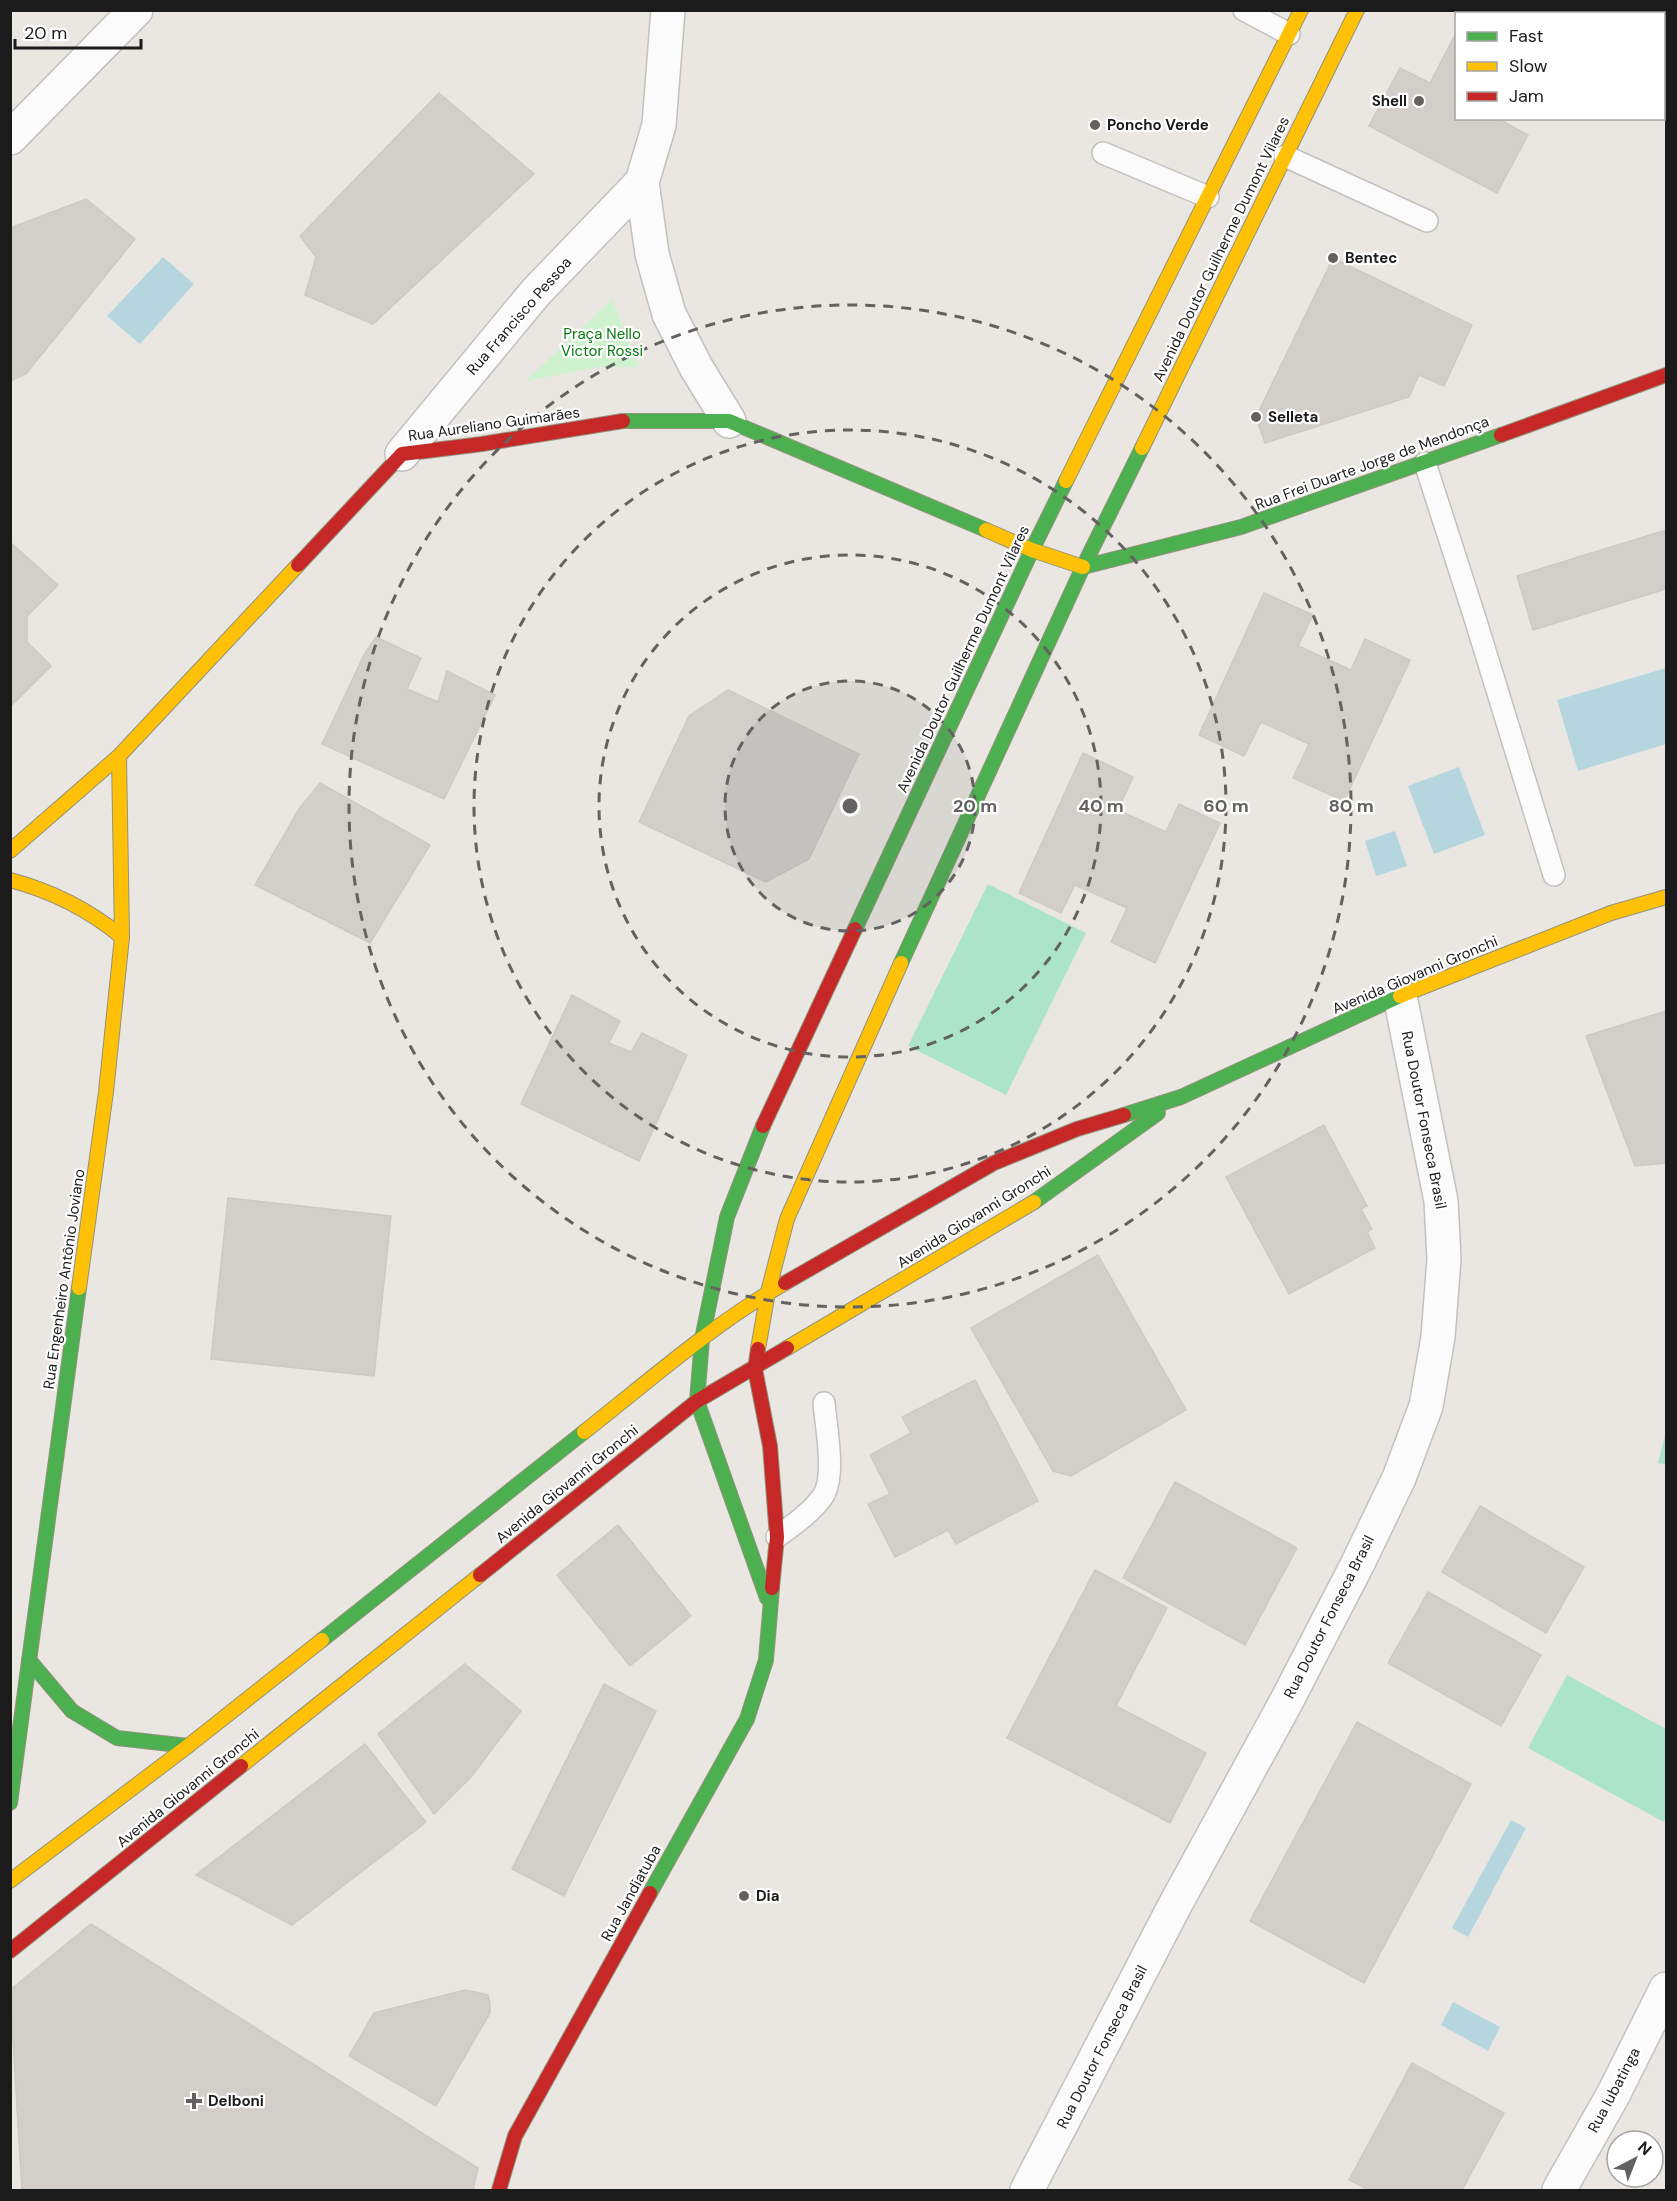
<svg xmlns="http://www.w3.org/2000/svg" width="1677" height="2201" font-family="'DM Sans',sans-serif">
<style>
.park{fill:#cff2ce}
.pitch{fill:#ace3cb}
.water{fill:#b5d6de}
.building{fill:#d2cfcb;stroke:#cdc9c4;stroke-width:1.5}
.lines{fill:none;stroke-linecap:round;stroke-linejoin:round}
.lane-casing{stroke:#c2c1bf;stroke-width:24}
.street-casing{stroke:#c2c1bf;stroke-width:36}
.fast-casing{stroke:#92937b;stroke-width:16}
.slow-casing{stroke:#92937b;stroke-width:16}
.jam-casing{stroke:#92937b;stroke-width:16}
.lane{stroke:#fcfbfb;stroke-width:21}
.street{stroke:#fcfbfb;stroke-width:33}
.fast{stroke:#4caf50;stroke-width:14}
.slow{stroke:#ffc107;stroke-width:14}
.jam{stroke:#c62828;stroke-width:14}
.ring{fill:none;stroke:#636261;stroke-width:3;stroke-dasharray:10 8}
.poi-dot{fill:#636261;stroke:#fff;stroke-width:2}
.labels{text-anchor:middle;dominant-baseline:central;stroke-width:4.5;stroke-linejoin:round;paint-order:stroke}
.poi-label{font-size:15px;font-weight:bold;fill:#1b1b1b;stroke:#fff;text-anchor:start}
.street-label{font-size:15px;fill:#1b1b1b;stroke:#fff}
.park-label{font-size:15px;fill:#077a10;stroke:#fff}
.centre{fill:#636261;stroke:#fff;stroke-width:3}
.ring-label{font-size:18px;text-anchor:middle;font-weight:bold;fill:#636261;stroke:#fff;stroke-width:4.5;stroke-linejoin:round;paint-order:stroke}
</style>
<rect width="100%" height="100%" fill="#eae7e2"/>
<path class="park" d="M 612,299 L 638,367 L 599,367 L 526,381 Z"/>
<g class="pitch">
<path d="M 988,884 L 1086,933 L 1006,1095 L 908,1046 Z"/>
<path d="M 1666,1431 L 1666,1465 L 1658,1463 Z"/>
<path d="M 1567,1675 L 1666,1729 L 1666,1818 L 1664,1822 L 1528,1748 Z"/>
</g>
<g class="water">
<path d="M 163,257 L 194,284 L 140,344 L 107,316 Z"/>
<path d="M 1666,668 L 1666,744 L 1578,771 L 1557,700 Z"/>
<path d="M 1459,767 L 1485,835 L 1434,854 L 1408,786 Z"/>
<path d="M 1395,831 L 1407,866 L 1376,876 L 1365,841 Z"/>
<path d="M 1511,1820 L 1526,1828 L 1468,1937 L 1452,1928 Z"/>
<path d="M 1453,2002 L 1500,2027 L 1488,2051 L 1441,2025 Z"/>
</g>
<g class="building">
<path d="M 1456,33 L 1456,118 L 1497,118 L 1528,135 L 1497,193 L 1369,126 L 1400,68 L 1430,83 Z"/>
<path d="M 439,93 L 534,174 L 373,324 L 305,295 L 316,257 L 300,236 Z"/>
<path d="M 86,199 L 135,239 L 26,374 L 10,381 L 10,230 L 13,227 Z"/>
<path d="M 1333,258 L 1472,325 L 1444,386 L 1419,375 L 1409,397 L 1265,443 L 1256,417 Z"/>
<path d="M 1666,530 L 1666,589 L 1533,630 L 1517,576 Z"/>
<path d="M 10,542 L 58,585 L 27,616 L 27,642 L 51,666 L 10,707 Z"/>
<path d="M 1264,593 L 1313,615 L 1298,646 L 1351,670 L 1365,639 L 1410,660 L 1344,801 L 1293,778 L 1309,744 L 1261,722 L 1244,756 L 1199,735 Z"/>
<path d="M 376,637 L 421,658 L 407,689 L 438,702 L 447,671 L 495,695 L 444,799 L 322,744 L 365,653 Z"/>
<path d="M 728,690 L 859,754 L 809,859 L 766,882 L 639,822 L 689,716 Z"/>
<path d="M 1083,753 L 1133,777 L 1118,810 L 1166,832 L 1179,804 L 1220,823 L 1155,963 L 1111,942 L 1127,908 L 1075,885 L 1061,913 L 1019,893 Z"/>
<path d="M 320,783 L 430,845 L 370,943 L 255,885 L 299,809 Z"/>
<path d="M 572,995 L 620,1021 L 609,1043 L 631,1052 L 642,1033 L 687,1055 L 639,1161 L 521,1104 Z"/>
<path d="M 1666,1011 L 1666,1163 L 1635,1166 L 1586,1036 Z"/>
<path d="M 1324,1125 L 1367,1206 L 1361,1209 L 1372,1229 L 1367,1232 L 1375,1248 L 1289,1294 L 1226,1177 Z"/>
<path d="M 228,1198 L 391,1216 L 374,1376 L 211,1359 Z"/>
<path d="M 1098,1255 L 1186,1410 L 1071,1476 L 1053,1471 L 971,1328 Z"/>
<path d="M 975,1380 L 1038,1501 L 956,1544 L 948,1530 L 895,1557 L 868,1504 L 890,1494 L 870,1455 L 911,1433 L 902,1417 Z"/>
<path d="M 1175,1482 L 1297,1548 L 1245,1645 L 1123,1578 Z"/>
<path d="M 1480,1506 L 1584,1567 L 1546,1633 L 1442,1572 Z"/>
<path d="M 618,1525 L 691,1616 L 630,1666 L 557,1575 Z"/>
<path d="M 1095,1570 L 1167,1608 L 1116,1706 L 1206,1753 L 1170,1823 L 1007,1738 Z"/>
<path d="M 1428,1592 L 1541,1655 L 1501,1726 L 1388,1663 Z"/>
<path d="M 465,1664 L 521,1711 L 471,1777 L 434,1814 L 378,1734 Z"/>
<path d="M 604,1684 L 656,1711 L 564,1896 L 512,1869 Z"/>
<path d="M 1357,1722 L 1471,1784 L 1364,1983 L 1250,1921 Z"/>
<path d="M 365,1744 L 426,1822 L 292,1925 L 196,1875 Z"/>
<path d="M 91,1924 L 478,2168 L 473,2190 L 22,2190 L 10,1990 Z"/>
<path d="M 465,1990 L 488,1995 L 490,2003 L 490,2013 L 436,2106 L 349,2056 L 374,2013 Z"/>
<path d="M 1412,2063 L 1504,2113 L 1462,2190 L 1369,2190 L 1349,2180 Z"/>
</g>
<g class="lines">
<g class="lane-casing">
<g id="lane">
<path d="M 1244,10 L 1289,34"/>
<path d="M 1103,153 L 1208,197"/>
<path d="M 1285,156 L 1427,221"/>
<path d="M 1425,463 L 1474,615 L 1554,875"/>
<path d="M 777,1537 C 793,1525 811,1513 823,1496 C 836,1476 826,1427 824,1403"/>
</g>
</g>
<g class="street-casing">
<g id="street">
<path d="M 668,10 L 659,125 L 642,182 L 652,254 L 669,314 L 696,367 L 729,421"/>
<path d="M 10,138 L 136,10"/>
<path d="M 402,454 L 536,292 L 642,182"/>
<path d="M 1027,2190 L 1175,1905 L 1285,1704 L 1357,1565 L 1399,1478 L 1426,1406 L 1438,1337 L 1444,1259 L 1441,1201 L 1400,996"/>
<path d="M 1559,2190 L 1613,2095 L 1666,1989"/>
</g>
</g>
<g class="fast-casing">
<g id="fast">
<path d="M 623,421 L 729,421 L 986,530"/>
<path d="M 1083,567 L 1241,527 L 1501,435"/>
<path d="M 855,929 L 1032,550 L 1066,481"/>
<path d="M 901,963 L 1083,567 L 1142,448"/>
<path d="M 1124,1115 L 1181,1097 L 1400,996"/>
<path d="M 763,1126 L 727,1217 L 702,1339 L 697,1401 L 767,1598"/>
<path d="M 1034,1202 L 1158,1113"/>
<path d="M 322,1640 L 584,1432"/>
<path d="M 29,1660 L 72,1711 L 117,1738 L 188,1746"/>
<path d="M 10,1803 L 79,1288"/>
<path d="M 650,1893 L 747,1719 L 766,1660 L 772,1588"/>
</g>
</g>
<g class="slow-casing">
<g id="slow">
<path d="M 1142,448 L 1357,10"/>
<path d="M 1066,481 L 1301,10"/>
<path d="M 986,530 L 1032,550 L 1083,567"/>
<path d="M 10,851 L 119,756 L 298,565"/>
<path d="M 10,880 C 52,891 88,909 122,937"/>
<path d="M 1400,996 L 1611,913 L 1666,897"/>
<path d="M 79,1288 L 106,1092 L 122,937 L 119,756"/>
<path d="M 787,1348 L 1034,1202"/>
<path d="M 758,1349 L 768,1292 L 787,1219 L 901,963"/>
<path d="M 584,1432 C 649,1381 713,1324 785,1283"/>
<path d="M 241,1766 L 480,1575"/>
<path d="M 10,1881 L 188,1746 L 322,1640"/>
</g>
</g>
<g class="jam-casing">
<g id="jam">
<path d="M 1501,435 L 1666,375"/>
<path d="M 298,565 L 402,454 L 482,444 L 623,421"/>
<path d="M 763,1126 L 855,929"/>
<path d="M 785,1283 L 994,1163 L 1077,1129 L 1124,1115"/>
<path d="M 758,1349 L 755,1369 L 770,1446 L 777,1537 L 772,1588"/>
<path d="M 480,1575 L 697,1401 L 787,1348"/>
<path d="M 10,1951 L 241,1766"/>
<path d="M 499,2190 L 515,2136 L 650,1893"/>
</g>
</g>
<use href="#lane" class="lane"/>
<use href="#street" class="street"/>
<use href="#fast" class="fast"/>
<use href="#slow" class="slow"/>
<use href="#jam" class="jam"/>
</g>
<circle cx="850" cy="806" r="125" fill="#636261" fill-opacity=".12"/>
<g class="ring">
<circle cx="850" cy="806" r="125"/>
<circle cx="850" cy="806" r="251"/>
<circle cx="850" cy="806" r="376"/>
<circle cx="850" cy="806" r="501"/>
</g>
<g class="poi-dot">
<circle cx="1419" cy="101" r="6"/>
<circle cx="1095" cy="125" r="6"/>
<circle cx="1333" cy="258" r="6"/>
<circle cx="1256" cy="417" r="6"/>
<circle cx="744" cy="1896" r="6"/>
<path d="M191 2092h6v6h6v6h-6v6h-6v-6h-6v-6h6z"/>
</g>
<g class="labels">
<g class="poi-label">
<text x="1407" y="101" text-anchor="end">Shell</text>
<text x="1107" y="125">Poncho Verde</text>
<text x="1345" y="258">Bentec</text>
<text x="1268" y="417">Selleta</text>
<text x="756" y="1896">Dia</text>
<text x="208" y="2101">Delboni</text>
</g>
<g class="street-label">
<text transform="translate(1221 249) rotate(-64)">Avenida Doutor Guilherme Dumont Vilares</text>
<text transform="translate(519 316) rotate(-49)">Rua Francisco Pessoa</text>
<text transform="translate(494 424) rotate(-8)">Rua Aureliano Guimarães</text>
<text transform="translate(1372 463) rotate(-20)">Rua Frei Duarte Jorge de Mendonça</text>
<text transform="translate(963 659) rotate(-65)">Avenida Doutor Guilherme Dumont Vilares</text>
<text transform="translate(1415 975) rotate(-23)">Avenida Giovanni Gronchi</text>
<text transform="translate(1424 1120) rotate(79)">Rua Doutor Fonseca Brasil</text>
<text transform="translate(974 1217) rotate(-32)">Avenida Giovanni Gronchi</text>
<text transform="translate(64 1279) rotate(-82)">Rua Engenheiro Antônio Joviano</text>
<text transform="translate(567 1484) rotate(-39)">Avenida Giovanni Gronchi</text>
<text transform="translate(1329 1617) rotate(-63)">Rua Doutor Fonseca Brasil</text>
<text transform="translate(188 1788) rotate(-39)">Avenida Giovanni Gronchi</text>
<text transform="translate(631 1893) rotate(-61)">Rua Jandiatuba</text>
<text transform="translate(1102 2047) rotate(-63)">Rua Doutor Fonseca Brasil</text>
<text transform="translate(1614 2090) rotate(-62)">Rua Iubatinga</text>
</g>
<g class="park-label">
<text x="602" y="334">Praça Nello<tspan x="602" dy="17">Victor Rossi</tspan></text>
</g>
</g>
<circle cx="850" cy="806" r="9" class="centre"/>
<g class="ring-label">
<text x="975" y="812">20 m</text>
<text x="1101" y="812">40 m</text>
<text x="1226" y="812">60 m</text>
<text x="1351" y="812">80 m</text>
</g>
<rect width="1677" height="2201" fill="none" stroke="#1b1b1b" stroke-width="24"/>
<rect x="1455" y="12" width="210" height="108" fill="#ffffff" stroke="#a4a4a4" stroke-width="1.5"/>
<rect x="1467" y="32" width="30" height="9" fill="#4caf50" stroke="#a4a4a4" stroke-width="1.5"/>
<text x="1509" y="42" font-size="18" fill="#1b1b1b">Fast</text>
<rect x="1467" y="62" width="30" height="9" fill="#ffc107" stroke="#a4a4a4" stroke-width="1.5"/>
<text x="1509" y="72" font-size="18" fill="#1b1b1b">Slow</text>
<rect x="1467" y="92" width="30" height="9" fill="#c62828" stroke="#a4a4a4" stroke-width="1.5"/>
<text x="1509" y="102" font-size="18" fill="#1b1b1b">Jam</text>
<g transform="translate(1635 2159) rotate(42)"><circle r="28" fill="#ffffff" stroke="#a4a4a4" stroke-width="1.5"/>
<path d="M0-4.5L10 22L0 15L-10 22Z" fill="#636261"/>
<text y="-9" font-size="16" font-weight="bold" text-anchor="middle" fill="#1b1b1b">N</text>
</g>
<path d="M15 39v9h126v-9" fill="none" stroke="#1b1b1b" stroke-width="3"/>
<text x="24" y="39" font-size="18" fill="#1b1b1b" stroke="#ffffff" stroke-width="4.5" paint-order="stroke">20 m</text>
</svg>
